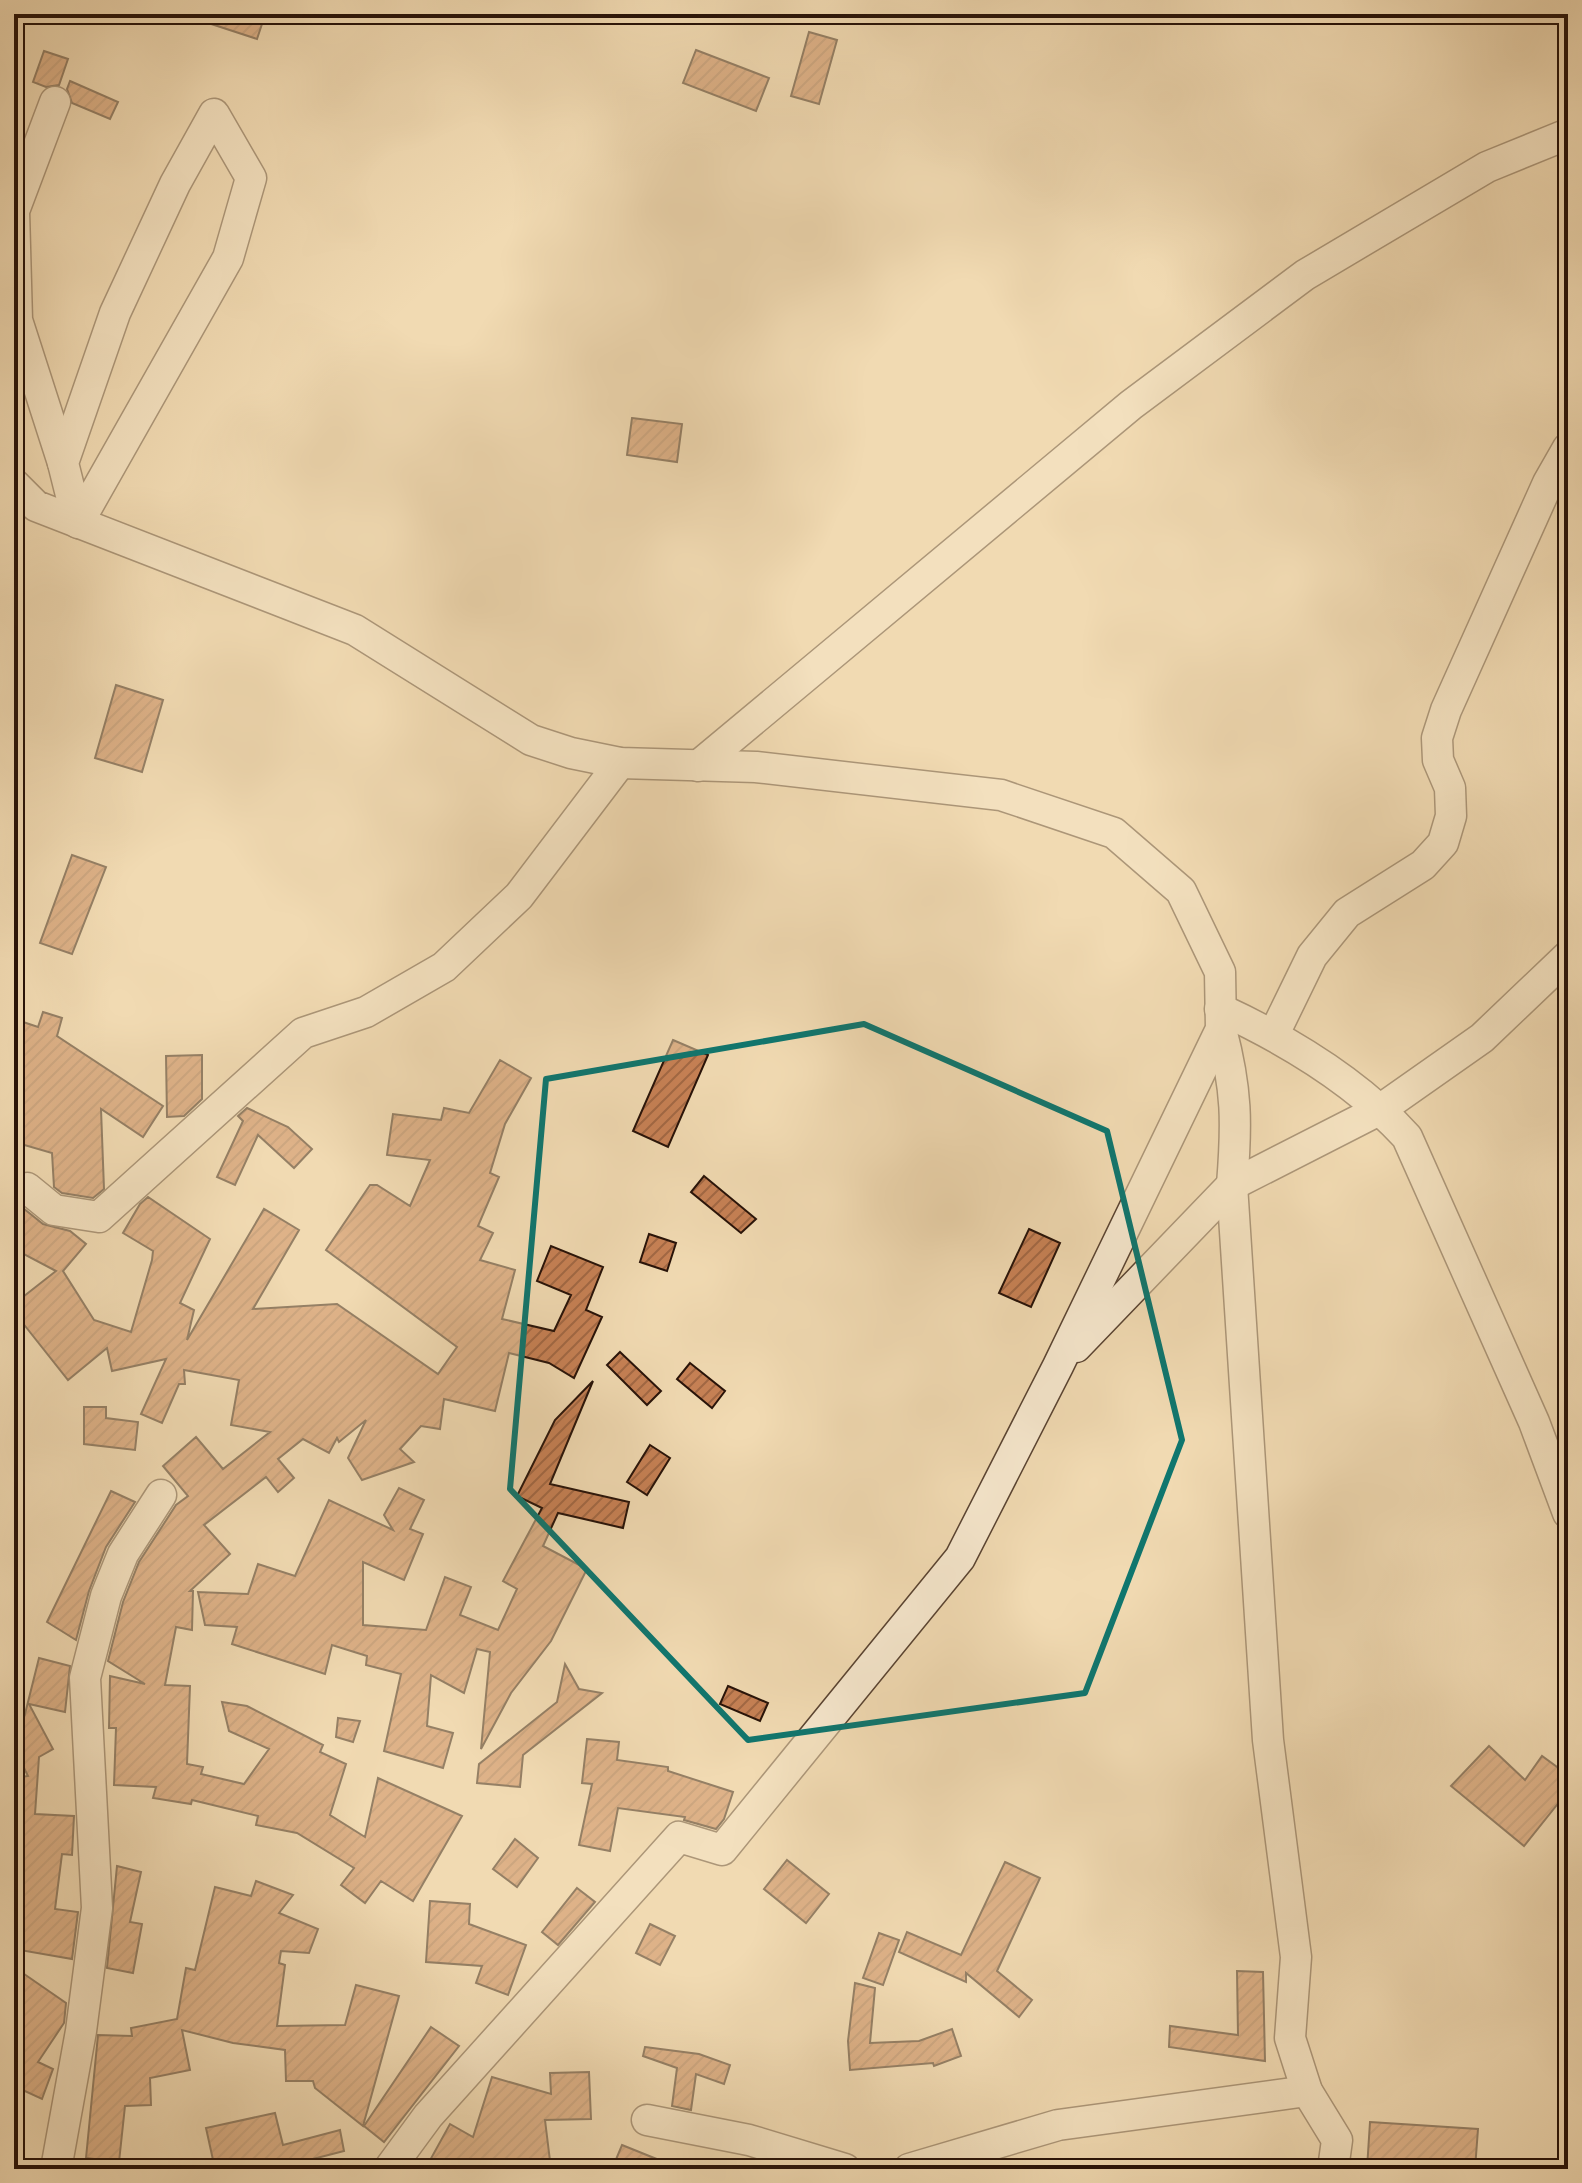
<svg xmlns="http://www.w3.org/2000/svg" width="1582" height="2183" font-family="'IM FELL Double Pica',serif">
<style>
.building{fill:url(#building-hatch);stroke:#271208;stroke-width:2}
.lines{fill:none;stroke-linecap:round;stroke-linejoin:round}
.minor-casing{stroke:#5a4432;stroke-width:33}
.minor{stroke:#f6e7cd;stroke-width:30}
.marked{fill:none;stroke:#0f766e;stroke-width:6;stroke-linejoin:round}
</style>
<defs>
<pattern id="building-hatch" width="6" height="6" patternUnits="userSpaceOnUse" patternTransform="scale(2)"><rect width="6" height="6" fill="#c78155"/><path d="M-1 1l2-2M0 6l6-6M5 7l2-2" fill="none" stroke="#a26844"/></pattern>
</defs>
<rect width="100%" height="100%" fill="#f1dab2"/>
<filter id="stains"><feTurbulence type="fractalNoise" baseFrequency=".0025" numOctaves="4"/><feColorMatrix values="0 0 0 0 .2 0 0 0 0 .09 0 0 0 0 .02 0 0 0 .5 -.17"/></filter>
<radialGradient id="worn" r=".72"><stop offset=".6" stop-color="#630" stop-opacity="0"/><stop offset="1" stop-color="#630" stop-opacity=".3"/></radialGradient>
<g class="building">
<path d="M 194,14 L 242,14 L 263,21 L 257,39 L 193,18 Z"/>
<path d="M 809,32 L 837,40 L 819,104 L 791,96 Z"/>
<path d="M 696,50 L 769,78 L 756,111 L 683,83 Z"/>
<path d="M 44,51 L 68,59 L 59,85 L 46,87 L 33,82 Z"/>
<path d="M 70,81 L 118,102 L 110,119 L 72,103 L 67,89 Z"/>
<path d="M 632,418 L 682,424 L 677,462 L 627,455 Z"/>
<path d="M 116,685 L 163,700 L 142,772 L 95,758 Z"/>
<path d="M 72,855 L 106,867 L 72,954 L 40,943 Z"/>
<path d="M 43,1012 L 62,1018 L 57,1036 L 163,1106 L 143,1137 L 101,1109 L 104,1189 L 93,1198 L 62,1193 L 54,1187 L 52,1153 L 14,1142 L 14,1019 L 38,1027 Z"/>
<path d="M 673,1040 L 708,1055 L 668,1147 L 633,1131 Z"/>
<path d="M 202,1055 L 202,1099 L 184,1116 L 167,1117 L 166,1056 Z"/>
<path d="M 500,1060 L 531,1078 L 505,1124 L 490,1173 L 499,1177 L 478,1226 L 493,1233 L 480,1260 L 515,1270 L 502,1319 L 554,1331 L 571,1295 L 537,1281 L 551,1246 L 603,1267 L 586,1310 L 602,1317 L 574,1378 L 549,1363 L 509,1353 L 495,1411 L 444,1399 L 440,1429 L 421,1426 L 400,1449 L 414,1462 L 362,1480 L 348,1458 L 366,1420 L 339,1442 L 337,1438 L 329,1453 L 303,1439 L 278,1459 L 294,1478 L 278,1492 L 266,1477 L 204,1525 L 230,1554 L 190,1591 L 193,1591 L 192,1630 L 176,1627 L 165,1685 L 190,1686 L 187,1764 L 203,1767 L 201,1774 L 244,1784 L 269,1749 L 229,1731 L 222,1702 L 247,1706 L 323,1745 L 320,1752 L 346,1764 L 330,1815 L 365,1837 L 378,1778 L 462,1816 L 413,1901 L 381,1881 L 365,1903 L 341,1885 L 354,1868 L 297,1833 L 256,1825 L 258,1816 L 192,1800 L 191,1804 L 153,1798 L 156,1787 L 114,1785 L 116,1728 L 109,1728 L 110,1676 L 145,1684 L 108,1661 L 123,1602 L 139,1562 L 176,1505 L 188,1496 L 163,1466 L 196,1437 L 223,1469 L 270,1432 L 231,1425 L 239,1380 L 184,1370 L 185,1384 L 179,1384 L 162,1423 L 141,1414 L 166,1359 L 112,1371 L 107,1348 L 68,1380 L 14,1312 L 14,1304 L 56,1271 L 14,1249 L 14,1210 L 23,1208 L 43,1224 L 70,1231 L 86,1244 L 63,1271 L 94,1320 L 131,1332 L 152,1260 L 153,1251 L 123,1233 L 140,1204 L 148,1197 L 210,1239 L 180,1303 L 194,1310 L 187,1340 L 264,1209 L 299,1230 L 253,1309 L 337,1304 L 438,1374 L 457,1347 L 326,1250 L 370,1185 L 377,1185 L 410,1206 L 430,1160 L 387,1155 L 393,1114 L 441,1120 L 444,1108 L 469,1113 Z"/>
<path d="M 247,1108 L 288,1127 L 312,1149 L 294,1168 L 258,1135 L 235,1185 L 217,1177 L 243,1121 L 238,1116 Z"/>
<path d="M 704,1176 L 756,1219 L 741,1233 L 691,1192 Z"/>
<path d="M 1029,1229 L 1060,1243 L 1031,1307 L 999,1293 Z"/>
<path d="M 649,1234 L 676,1243 L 667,1271 L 640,1262 Z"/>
<path d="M 620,1352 L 661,1391 L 647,1405 L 607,1365 Z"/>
<path d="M 690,1363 L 725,1391 L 712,1408 L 677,1379 Z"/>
<path d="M 593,1381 L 550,1484 L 629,1502 L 623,1528 L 558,1513 L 543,1546 L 587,1569 L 551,1641 L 511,1693 L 481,1749 L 490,1652 L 477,1649 L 464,1693 L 431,1675 L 427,1726 L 453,1733 L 443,1768 L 384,1751 L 401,1674 L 366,1665 L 367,1656 L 332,1645 L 325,1674 L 232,1644 L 237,1627 L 205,1625 L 198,1592 L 248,1594 L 258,1564 L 295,1576 L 329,1500 L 393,1530 L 384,1515 L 399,1488 L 424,1500 L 410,1529 L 423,1534 L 404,1580 L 363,1562 L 363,1625 L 426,1630 L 445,1577 L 471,1587 L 460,1615 L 498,1630 L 517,1589 L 503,1581 L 542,1508 L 517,1496 L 555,1420 Z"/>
<path d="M 84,1407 L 106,1407 L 106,1418 L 138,1422 L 135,1450 L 84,1444 Z"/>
<path d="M 650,1445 L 670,1458 L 647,1495 L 627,1482 Z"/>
<path d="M 111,1491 L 135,1502 L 106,1547 L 89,1591 L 76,1640 L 47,1622 Z"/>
<path d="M 39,1658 L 70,1666 L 65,1712 L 29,1704 L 53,1749 L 39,1757 L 35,1814 L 74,1816 L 72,1855 L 62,1854 L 55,1909 L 78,1912 L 72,1959 L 14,1949 L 14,1778 L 28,1776 L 14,1748 L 14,1693 L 25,1714 Z"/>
<path d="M 565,1664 L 579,1689 L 602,1693 L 523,1755 L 520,1787 L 477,1783 L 479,1764 L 557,1702 Z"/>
<path d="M 728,1686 L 768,1703 L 760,1721 L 720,1704 Z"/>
<path d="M 338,1718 L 360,1721 L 353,1742 L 336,1737 Z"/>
<path d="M 587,1739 L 619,1742 L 617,1760 L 668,1767 L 668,1771 L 733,1792 L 724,1819 L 716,1829 L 684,1820 L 685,1817 L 618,1808 L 610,1851 L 579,1845 L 592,1784 L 582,1783 Z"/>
<path d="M 1489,1746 L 1525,1780 L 1542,1756 L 1568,1775 L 1568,1791 L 1524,1846 L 1451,1786 Z"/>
<path d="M 515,1839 L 538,1858 L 517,1887 L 493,1869 Z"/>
<path d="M 787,1860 L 829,1894 L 806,1923 L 764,1889 Z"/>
<path d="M 1005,1862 L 1040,1878 L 997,1971 L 1032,2000 L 1019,2017 L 966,1973 L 966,1982 L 899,1952 L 907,1932 L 961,1955 Z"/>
<path d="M 117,1866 L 141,1872 L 130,1922 L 142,1924 L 133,1973 L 107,1968 Z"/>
<path d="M 256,1881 L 293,1895 L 279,1913 L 318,1929 L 309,1953 L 281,1951 L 279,1963 L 285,1965 L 277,2026 L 345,2025 L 356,1985 L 399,1996 L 363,2126 L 315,2088 L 313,2081 L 286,2081 L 285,2050 L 233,2043 L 182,2030 L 190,2070 L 150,2078 L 151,2105 L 125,2106 L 119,2162 L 86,2158 L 98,2035 L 132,2036 L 131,2028 L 177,2019 L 186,1968 L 195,1970 L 215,1887 L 251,1896 Z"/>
<path d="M 577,1888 L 595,1902 L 558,1945 L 542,1932 Z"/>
<path d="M 430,1901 L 470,1904 L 469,1924 L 526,1945 L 508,1995 L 476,1983 L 482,1966 L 426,1962 Z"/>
<path d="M 650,1924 L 675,1936 L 660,1965 L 636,1953 Z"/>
<path d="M 879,1933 L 899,1940 L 883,1985 L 863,1978 Z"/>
<path d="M 14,1967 L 66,2003 L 64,2023 L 38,2062 L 53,2069 L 42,2099 L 14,2086 Z"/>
<path d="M 1237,1971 L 1263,1972 L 1265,2061 L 1169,2047 L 1170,2026 L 1238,2035 Z"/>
<path d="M 855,1983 L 875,1988 L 870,2043 L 919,2041 L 952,2029 L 961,2056 L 934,2066 L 933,2063 L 850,2070 L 848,2041 Z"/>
<path d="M 431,2027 L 459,2046 L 384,2142 L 364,2126 Z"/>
<path d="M 645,2047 L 699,2054 L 730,2065 L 724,2084 L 696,2074 L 691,2110 L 672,2106 L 677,2068 L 643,2056 Z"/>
<path d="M 589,2072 L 591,2119 L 545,2120 L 551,2169 L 442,2169 L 429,2162 L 450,2124 L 473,2137 L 492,2077 L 551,2094 L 550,2073 Z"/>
<path d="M 275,2113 L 283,2145 L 340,2130 L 344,2151 L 274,2169 L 215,2169 L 206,2128 Z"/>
<path d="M 1370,2122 L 1478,2129 L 1475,2169 L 1367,2169 Z"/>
<path d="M 622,2145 L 679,2168 L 679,2169 L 612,2169 Z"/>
</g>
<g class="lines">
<g class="minor-casing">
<g id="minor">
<path d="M 55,102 L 14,211 L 17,320 L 63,463"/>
<path d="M 214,114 L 251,178 L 228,258 L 78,523 L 63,463 L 115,313 L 175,184 Z"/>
<path d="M 14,484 L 36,506 L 355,630 L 531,740 L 571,753 L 620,763 L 756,767 L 1001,795 L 1114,833 L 1181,891 L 1220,972 L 1221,1029 L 1058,1366 L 960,1558 L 722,1850 L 679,1837 L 428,2116 L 389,2169"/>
<path d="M 698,766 L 1131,405 L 1305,275 L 1487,167 L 1568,134"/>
<path d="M 1220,1009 C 1287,1040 1356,1081 1407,1137 L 1534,1422 L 1568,1513"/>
<path d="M 1221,1029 C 1237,1090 1237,1123 1232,1185 L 1268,1740 L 1296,1957 L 1290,2038 L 1307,2091 L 1337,2140 L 1333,2169"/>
<path d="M 1274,1034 L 1312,956 L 1347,913 L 1423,865 L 1443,843 L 1451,816 L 1450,788 L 1438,760 L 1437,738 L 1446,710 L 1548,483 L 1568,448"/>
<path d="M 14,1192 L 27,1188 L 54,1210 L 99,1217 L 303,1033 L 366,1012 L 444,967 L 519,896 L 620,763"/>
<path d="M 1076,1347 L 1232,1185 L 1381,1109 L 1482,1038 L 1568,956"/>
<path d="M 647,2120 L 749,2140 L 845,2169"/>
<path d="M 56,2169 L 81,2031 L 97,1908 L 85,1678 L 106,1596 L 123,1554 L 161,1495"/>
<path d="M 909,2169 L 1058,2125 L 1307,2091"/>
</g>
</g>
<use href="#minor" class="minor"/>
</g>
<path d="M0 0H1582V2183H0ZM 864,1024 L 1107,1131 L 1182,1440 L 1085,1693 L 748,1740 L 510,1489 L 546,1079 Z" fill="#f1dab2" fill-opacity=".55" fill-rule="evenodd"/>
<path class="marked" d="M 864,1024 L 1107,1131 L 1182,1440 L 1085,1693 L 748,1740 L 510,1489 L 546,1079 Z"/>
<rect width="1582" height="2183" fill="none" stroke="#f1dab2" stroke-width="48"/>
<rect x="16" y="16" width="1550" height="2151" fill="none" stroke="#271208" stroke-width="4"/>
<rect x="24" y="24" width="1534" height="2135" fill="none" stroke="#271208" stroke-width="2"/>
<rect width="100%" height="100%" filter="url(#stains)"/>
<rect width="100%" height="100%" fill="url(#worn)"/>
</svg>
